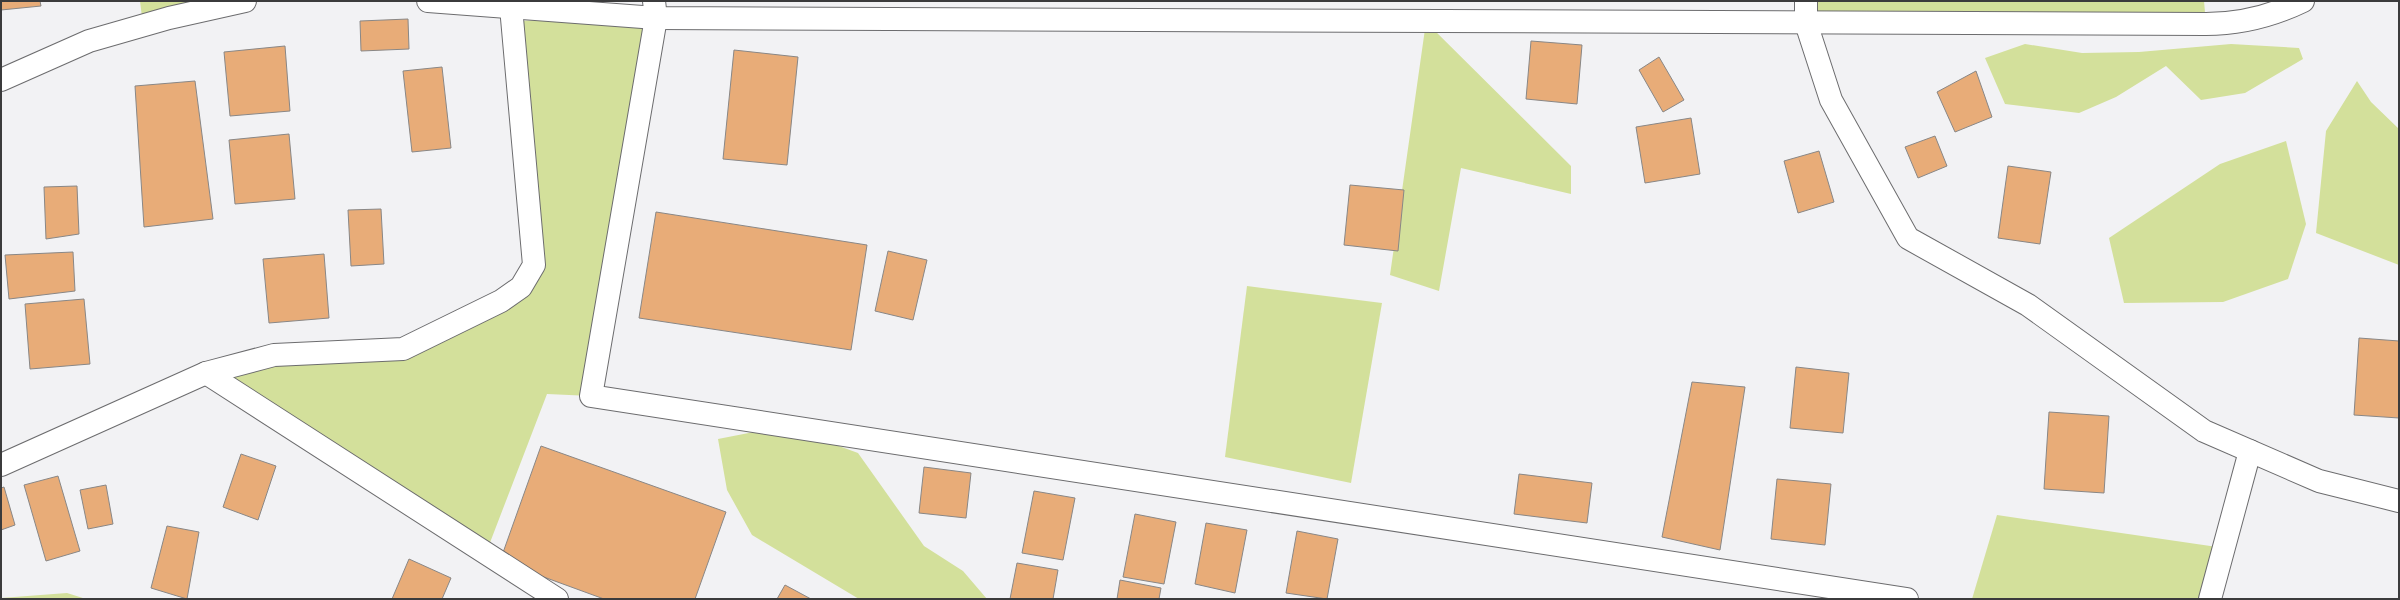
<svg xmlns="http://www.w3.org/2000/svg" width="2400" height="600" font-family="'PT Sans',sans-serif">
<style>
.green{fill:#d3e09b}
.building{fill:#e8ac78;stroke:#898786}
.lines{fill:none;stroke-linecap:round;stroke-linejoin:round}
.minor-casing{stroke:#6c6c6e;stroke-width:24}
.tertiary-casing{stroke:#6c6c6e;stroke-width:24}
.minor{stroke:#fff;stroke-width:22}
.tertiary{stroke:#fff;stroke-width:22}
</style>
<rect width="100%" height="100%" fill="#f2f2f4"/>
<g class="green">
<path d="M 140,1 L 246,1 L 143,25 Z"/>
<path d="M 1806,1 L 2204,1 L 2206,24 L 1806,23 Z"/>
<path d="M 648,17 L 591,396 L 547,394 L 486,553 L 214,379 L 316,353 L 403,349 L 521,287 L 534,265 L 512,21 Z"/>
<path d="M 1426,22 L 1571,166 L 1571,194 L 1461,168 L 1439,291 L 1390,275 Z"/>
<path d="M 2025,44 L 2082,53 L 2139,52 L 2231,44 L 2299,48 L 2303,59 L 2245,93 L 2201,100 L 2166,66 L 2116,97 L 2079,113 L 2005,104 L 1985,58 Z"/>
<path d="M 2357,81 L 2371,102 L 2399,129 L 2399,265 L 2316,233 L 2326,131 Z"/>
<path d="M 2286,141 L 2306,224 L 2288,279 L 2223,302 L 2124,303 L 2109,238 L 2220,164 Z"/>
<path d="M 1247,286 L 1382,303 L 1351,483 L 1225,457 Z"/>
<path d="M 784,426 L 858,453 L 924,546 L 963,571 L 987,599 L 859,599 L 752,535 L 727,490 L 718,439 Z"/>
<path d="M 1997,515 L 2224,548 L 2210,599 L 1972,599 Z"/>
<path d="M 67,593 L 86,599 L 1,599 L 1,598 Z"/>
</g>
<g class="building">
<path d="M 1,1 L 40,1 L 41,6 L 1,10 Z"/>
<path d="M 408,19 L 409,49 L 361,51 L 360,21 Z"/>
<path d="M 1531,41 L 1582,45 L 1577,104 L 1526,99 Z"/>
<path d="M 285,46 L 290,111 L 230,116 L 224,52 Z"/>
<path d="M 734,50 L 798,57 L 787,165 L 723,159 Z"/>
<path d="M 1659,57 L 1684,100 L 1663,112 L 1639,70 Z"/>
<path d="M 442,67 L 451,148 L 412,152 L 403,71 Z"/>
<path d="M 1976,71 L 1992,117 L 1955,132 L 1937,92 Z"/>
<path d="M 195,81 L 213,219 L 144,227 L 135,86 Z"/>
<path d="M 1691,118 L 1700,174 L 1645,183 L 1636,127 Z"/>
<path d="M 289,134 L 295,199 L 235,204 L 229,140 Z"/>
<path d="M 1935,136 L 1947,166 L 1918,178 L 1905,147 Z"/>
<path d="M 1819,151 L 1834,202 L 1798,213 L 1784,161 Z"/>
<path d="M 2008,166 L 2051,172 L 2040,244 L 1998,238 Z"/>
<path d="M 1350,185 L 1404,190 L 1398,251 L 1344,245 Z"/>
<path d="M 77,186 L 79,234 L 46,239 L 44,187 Z"/>
<path d="M 381,209 L 384,264 L 351,266 L 348,210 Z"/>
<path d="M 656,212 L 867,245 L 851,350 L 639,318 Z"/>
<path d="M 888,251 L 927,260 L 913,320 L 875,311 Z"/>
<path d="M 73,252 L 75,291 L 9,299 L 5,255 Z"/>
<path d="M 324,254 L 329,318 L 269,323 L 263,259 Z"/>
<path d="M 84,299 L 90,364 L 30,369 L 25,304 Z"/>
<path d="M 2359,338 L 2399,341 L 2399,418 L 2354,415 Z"/>
<path d="M 1796,367 L 1849,373 L 1843,433 L 1790,428 Z"/>
<path d="M 1692,382 L 1745,387 L 1720,550 L 1662,537 Z"/>
<path d="M 2049,412 L 2109,416 L 2104,493 L 2044,489 Z"/>
<path d="M 541,446 L 726,512 L 695,599 L 604,599 L 500,561 Z"/>
<path d="M 241,454 L 276,466 L 258,520 L 223,507 Z"/>
<path d="M 924,467 L 971,473 L 966,518 L 919,513 Z"/>
<path d="M 1519,474 L 1592,483 L 1587,523 L 1514,514 Z"/>
<path d="M 58,476 L 80,551 L 46,561 L 24,485 Z"/>
<path d="M 1777,479 L 1831,484 L 1825,545 L 1771,539 Z"/>
<path d="M 106,485 L 113,524 L 88,529 L 80,490 Z"/>
<path d="M 4,487 L 15,525 L 1,530 L 1,488 Z"/>
<path d="M 1034,491 L 1075,498 L 1063,560 L 1022,553 Z"/>
<path d="M 1135,514 L 1176,522 L 1164,584 L 1123,577 Z"/>
<path d="M 1206,523 L 1247,530 L 1235,593 L 1195,584 Z"/>
<path d="M 167,526 L 199,532 L 187,599 L 151,588 Z"/>
<path d="M 1297,531 L 1338,539 L 1327,599 L 1286,593 Z"/>
<path d="M 409,559 L 451,578 L 442,599 L 392,599 Z"/>
<path d="M 1017,563 L 1058,570 L 1053,599 L 1010,599 Z"/>
<path d="M 1120,580 L 1161,588 L 1159,599 L 1117,599 Z"/>
<path d="M 785,585 L 811,599 L 777,599 Z"/>
</g>
<g class="lines">
<g class="minor-casing">
<g id="minor">
<path d="M 654,1 L 656,18 L 591,396 L 1907,599"/>
<path d="M 1806,1 L 1806,23 L 1831,100 L 1908,238 L 2028,305 L 2204,431 L 2319,481 L 2399,501"/>
<path d="M 206,373 L 557,599"/>
<path d="M 1,465 L 206,373 L 274,355 L 403,349 L 501,301 L 521,287 L 534,265 L 511,7"/>
<path d="M 2210,599 L 2250,451"/>
</g>
</g>
<g class="tertiary-casing">
<g id="tertiary">
<path d="M 428,1 L 656,18 L 2206,24 C 2240,24 2272,16 2303,1"/>
<path d="M 1,80 L 89,41 L 169,18 L 245,1"/>
</g>
</g>
<use href="#minor" class="minor"/>
<use href="#tertiary" class="tertiary"/>
</g>
<rect width="2400" height="600" fill="none" stroke="#3b3b3c" stroke-width="4"/>
</svg>
